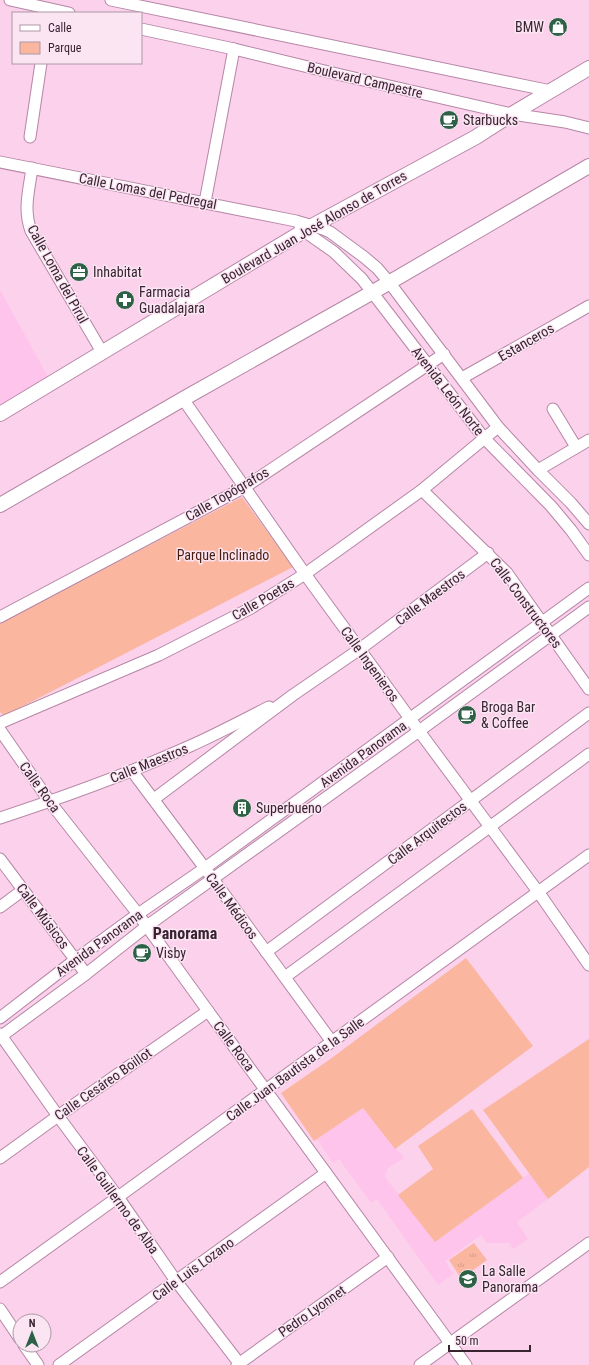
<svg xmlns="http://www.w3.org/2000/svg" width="589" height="1365" font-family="'Roboto Condensed',sans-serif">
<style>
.built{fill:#ffc4eb}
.grass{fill:url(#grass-tufts)}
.park{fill:#fab69f}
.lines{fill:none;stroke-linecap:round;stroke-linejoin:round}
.minor-casing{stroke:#b686a6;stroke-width:13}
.major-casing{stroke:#b686a6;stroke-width:16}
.minor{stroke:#fff;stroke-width:11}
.major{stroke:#fff;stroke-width:14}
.labels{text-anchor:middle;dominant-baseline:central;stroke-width:3;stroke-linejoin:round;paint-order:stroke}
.poi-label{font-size:14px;fill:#382431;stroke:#fbe5f3;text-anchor:start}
.street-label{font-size:14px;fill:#382431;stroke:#fbe5f3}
.park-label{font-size:14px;fill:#481c0d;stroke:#fbe5f3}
.quarter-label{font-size:16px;font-weight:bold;fill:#382431;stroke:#fbe5f3}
</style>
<defs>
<pattern id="grass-tufts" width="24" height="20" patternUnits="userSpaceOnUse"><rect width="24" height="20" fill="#fab69f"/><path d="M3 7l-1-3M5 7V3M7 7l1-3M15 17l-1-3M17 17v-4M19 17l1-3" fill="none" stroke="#d79c89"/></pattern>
</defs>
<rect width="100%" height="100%" fill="#fbd1ec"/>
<g class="built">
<path d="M 0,290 L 48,377 L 0,405 Z"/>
<path d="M 363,1108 L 404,1158 L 387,1169 L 385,1177 L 435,1242 L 530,1173 L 548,1199 L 517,1222 L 528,1239 L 513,1249 L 509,1243 L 487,1243 L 481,1235 L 445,1261 L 453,1274 L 438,1285 L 377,1199 L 371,1203 L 339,1159 L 333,1163 L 317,1139 Z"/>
</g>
<path class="grass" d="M 474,1243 L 487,1260 L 469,1273 L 467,1270 L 459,1275 L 449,1260 Z"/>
<g class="park">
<path d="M 242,497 L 293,567 L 4,716 L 0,712 L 0,623 Z"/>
<path d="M 466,958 L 533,1046 L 395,1149 L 363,1108 L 314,1141 L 281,1093 L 329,1060 Z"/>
<path d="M 589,1039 L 589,1167 L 548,1199 L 483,1110 Z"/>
<path d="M 472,1109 L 523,1178 L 435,1242 L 398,1195 L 433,1169 L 418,1146 Z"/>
</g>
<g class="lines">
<g class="minor-casing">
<g id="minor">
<path d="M 10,0 L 69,13"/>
<path d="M 111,0 L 551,91"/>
<path d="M 141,29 L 234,49 L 337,74 L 512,114 L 565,122 L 589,128"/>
<path d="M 30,137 L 41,63"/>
<path d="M 0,162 L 296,221 L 323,229 L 330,232 L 364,257 L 377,268 L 389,282 L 498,427 L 538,470 L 571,503 L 589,524"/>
<path d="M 32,168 C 29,191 23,209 31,231 L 102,352"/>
<path d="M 205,202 L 234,49"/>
<path d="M 300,226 L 304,231 L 334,252 L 362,279 L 484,438 L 551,506 L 571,530 L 589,555"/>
<path d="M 462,378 L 589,306"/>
<path d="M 183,399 L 305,574 L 419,731 L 539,893 L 589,965"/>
<path d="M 553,409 L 576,447"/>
<path d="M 538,470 L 589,440"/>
<path d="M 422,490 L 507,573 L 589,689"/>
<path d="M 0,617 L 245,487 L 444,354"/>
<path d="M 0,723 L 159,655 L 251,608 L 305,574 L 422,490 L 498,427"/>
<path d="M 0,730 L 50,802 L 138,914 L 208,1011 L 466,1365"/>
<path d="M 132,771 L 213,879 L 332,1042"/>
<path d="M 154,799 L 293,695 L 360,649 L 488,553"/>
<path d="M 0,818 C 64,797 128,774 190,746 C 217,734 243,720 269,707"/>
<path d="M 0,859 L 86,974"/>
<path d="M 0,907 L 23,890"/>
<path d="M 266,952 L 589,713"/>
<path d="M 285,977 L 589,754"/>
<path d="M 0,1018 L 75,960 L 138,914 L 205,868 L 589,588"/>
<path d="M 0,1034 L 58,1116 L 118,1197 L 176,1281 L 239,1363"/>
<path d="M 0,1037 L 86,974 L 147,926 L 419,731 L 589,607"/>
<path d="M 0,1158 L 58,1116 L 208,1011"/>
<path d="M 0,1282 L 118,1197 L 589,855"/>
<path d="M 0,1309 L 20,1339"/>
<path d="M 24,1345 L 38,1365"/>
<path d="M 59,1365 L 326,1173"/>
<path d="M 237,1365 L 388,1257"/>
<path d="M 420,1365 L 589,1243"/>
</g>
</g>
<g class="major-casing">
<g id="major">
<path d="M 0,414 L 312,226 L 476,137 L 512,114 L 589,68"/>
<path d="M 0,505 L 183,399 L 373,292 L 589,166"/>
</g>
</g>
<use href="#minor" class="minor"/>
<use href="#major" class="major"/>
</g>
<defs>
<g id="shop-disc" transform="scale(1)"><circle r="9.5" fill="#2d6247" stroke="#fbe5f3"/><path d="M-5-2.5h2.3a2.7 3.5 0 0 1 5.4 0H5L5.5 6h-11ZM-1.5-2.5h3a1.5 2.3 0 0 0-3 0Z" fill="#fff"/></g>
<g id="cafe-disc" transform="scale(1)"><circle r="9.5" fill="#2d6247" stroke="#fbe5f3"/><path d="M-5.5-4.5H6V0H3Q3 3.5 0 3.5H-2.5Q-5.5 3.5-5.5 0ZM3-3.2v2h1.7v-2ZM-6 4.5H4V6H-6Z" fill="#fff"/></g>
<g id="office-disc" transform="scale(1)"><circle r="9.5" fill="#2d6247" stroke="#fbe5f3"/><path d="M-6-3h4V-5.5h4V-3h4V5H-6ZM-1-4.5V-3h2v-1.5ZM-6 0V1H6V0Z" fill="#fff"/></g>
<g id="pharmacy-disc" transform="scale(1)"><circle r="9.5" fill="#2d6247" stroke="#fbe5f3"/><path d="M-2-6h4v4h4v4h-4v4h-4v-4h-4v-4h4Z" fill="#fff"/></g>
<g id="building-disc" transform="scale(1)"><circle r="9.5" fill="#2d6247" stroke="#fbe5f3"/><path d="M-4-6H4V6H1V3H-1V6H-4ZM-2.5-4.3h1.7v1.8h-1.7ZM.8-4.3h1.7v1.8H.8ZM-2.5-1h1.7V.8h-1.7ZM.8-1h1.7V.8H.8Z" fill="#fff"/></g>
<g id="school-disc" transform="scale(1)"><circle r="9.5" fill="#2d6247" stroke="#fbe5f3"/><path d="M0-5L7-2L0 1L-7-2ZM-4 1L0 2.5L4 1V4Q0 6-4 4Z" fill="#fff"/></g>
</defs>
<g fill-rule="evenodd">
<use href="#shop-disc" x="558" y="27"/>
<use href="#cafe-disc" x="449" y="120"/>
<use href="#office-disc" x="79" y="272"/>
<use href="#pharmacy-disc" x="125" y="300"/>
<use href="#cafe-disc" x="467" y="715"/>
<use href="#building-disc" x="242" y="808"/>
<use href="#cafe-disc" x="142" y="953"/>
<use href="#school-disc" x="468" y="1279"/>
</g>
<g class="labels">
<g class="poi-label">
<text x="544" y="27" text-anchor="end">BMW</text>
<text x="463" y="120">Starbucks</text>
<text x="93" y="272">Inhabitat</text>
<text x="139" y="292">Farmacia<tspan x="139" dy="16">Guadalajara</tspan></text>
<text x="481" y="707">Broga Bar<tspan x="481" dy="16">&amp; Coffee</tspan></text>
<text x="256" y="808">Superbueno</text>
<text x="156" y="953">Visby</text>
<text x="482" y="1271">La Salle<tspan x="482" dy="16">Panorama</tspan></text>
</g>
<g class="street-label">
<text transform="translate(365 80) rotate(13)">Boulevard Campestre</text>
<text transform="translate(148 191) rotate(11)">Calle Lomas del Pedregal</text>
<text transform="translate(314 227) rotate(-30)">Boulevard Juan José Alonso de Torres</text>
<text transform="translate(58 274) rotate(61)">Calle Loma del Pirul</text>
<text transform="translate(526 342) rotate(-30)">Estanceros</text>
<text transform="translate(448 391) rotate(52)">Avenida León Norte</text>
<text transform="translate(227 494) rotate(-30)">Calle Topógrafos</text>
<text transform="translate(430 597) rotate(-37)">Calle Maestros</text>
<text transform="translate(263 599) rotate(-30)">Calle Poetas</text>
<text transform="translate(526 603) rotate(53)">Calle Constructores</text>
<text transform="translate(370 664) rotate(54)">Calle Ingenieros</text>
<text transform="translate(363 754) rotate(-36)">Avenida Panorama</text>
<text transform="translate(149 763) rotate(-22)">Calle Maestros</text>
<text transform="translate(40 787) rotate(54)">Calle Roca</text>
<text transform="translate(427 833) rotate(-37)">Calle Arquitectos</text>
<text transform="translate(232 906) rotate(54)">Calle Médicos</text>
<text transform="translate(43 916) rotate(53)">Calle Músicos</text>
<text transform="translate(99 943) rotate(-36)">Avenida Panorama</text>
<text transform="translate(234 1046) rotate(53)">Calle Roca</text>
<text transform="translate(295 1069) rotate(-36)">Calle Juan Bautista de la Salle</text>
<text transform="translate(103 1084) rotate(-35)">Calle Cesáreo Boillot</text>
<text transform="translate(118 1200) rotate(54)">Calle Guillermo de Alba</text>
<text transform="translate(193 1269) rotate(-36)">Calle Luis Lozano</text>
<text transform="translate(312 1311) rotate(-35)">Pedro Lyonnet</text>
</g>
<g class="park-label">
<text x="223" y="555">Parque Inclinado</text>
</g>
<g class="quarter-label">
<text x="185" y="933">Panorama</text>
</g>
</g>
<rect x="12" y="12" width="130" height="52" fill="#fbe5f3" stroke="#ad98a5"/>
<rect x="20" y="25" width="20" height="6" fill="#ffffff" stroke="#ad98a5"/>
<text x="48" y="32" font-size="12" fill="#382431">Calle</text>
<rect x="20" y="42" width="20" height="12" fill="#fab69f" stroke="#ad98a5"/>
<text x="48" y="52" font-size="12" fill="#382431">Parque</text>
<g transform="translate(32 1333)"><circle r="19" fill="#fbe5f3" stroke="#ad98a5"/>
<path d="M0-3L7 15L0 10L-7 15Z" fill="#2d6247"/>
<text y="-6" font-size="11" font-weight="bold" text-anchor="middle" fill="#382431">N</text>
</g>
<path d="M449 1345v6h81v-6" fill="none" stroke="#382431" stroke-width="2"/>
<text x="455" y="1345" font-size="12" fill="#382431" stroke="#fbe5f3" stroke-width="3" paint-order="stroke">50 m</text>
</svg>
